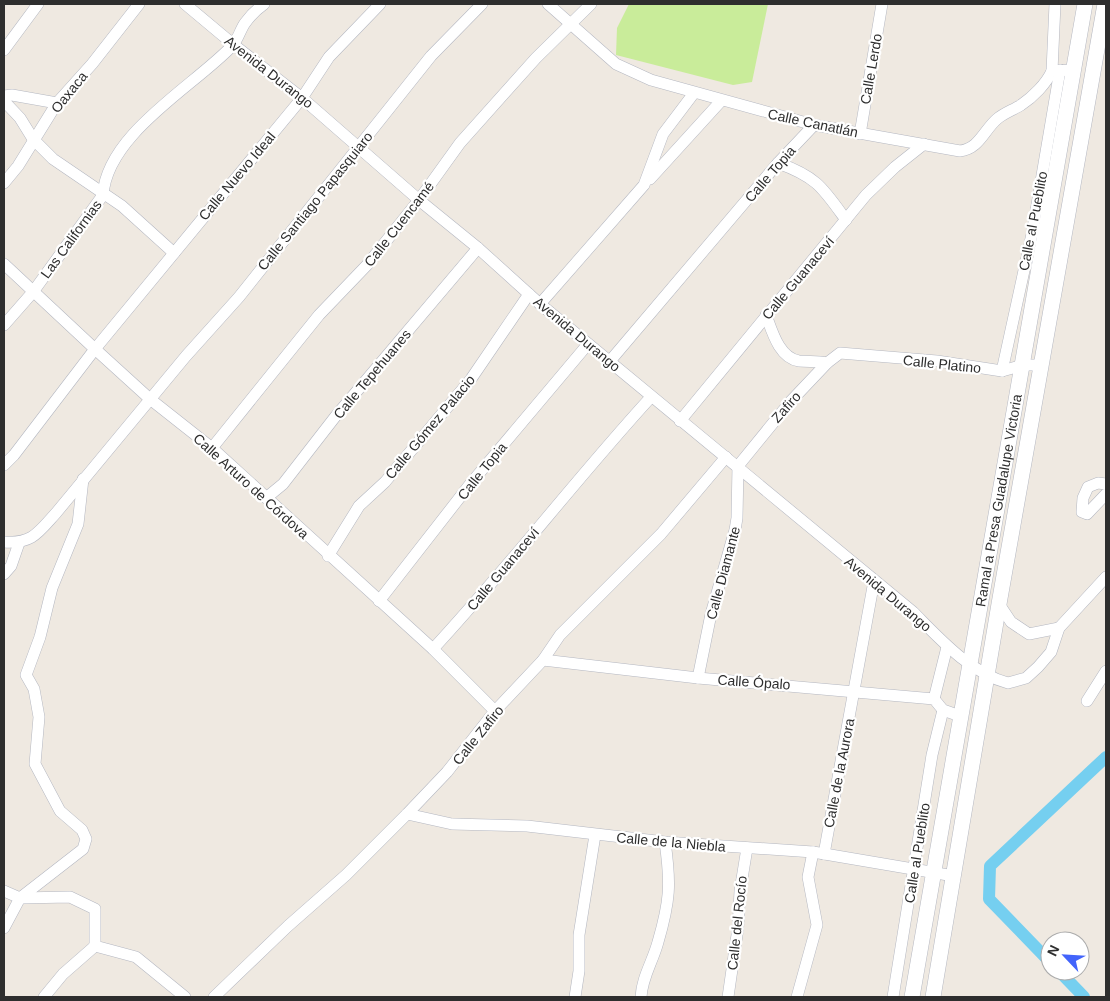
<svg xmlns="http://www.w3.org/2000/svg" width="1110" height="1001" font-family="Arial,sans-serif">
<style>
.pitch{fill:#c9ec9a}
.lines{fill:none;stroke-linecap:round;stroke-linejoin:round}
.canal{stroke:#75cff0;stroke-width:12}
.minor-casing{stroke:#b4b7c1;stroke-width:12}
.secondary-casing{stroke:#b4b7c1;stroke-width:16}
.minor{stroke:#fff;stroke-width:11}
.secondary{stroke:#fff;stroke-width:15}
.labels{text-anchor:middle;dominant-baseline:central;stroke-width:4.5;stroke-linejoin:round;paint-order:stroke}
.street-label{font-size:14px;fill:#2e2e2e;stroke:#fff}
</style>
<rect width="100%" height="100%" fill="#efe9e1"/>
<path class="pitch" d="M 629,4 L 768,4 L 752,82 L 733,85 L 616,55 L 617,28 Z"/>
<g class="lines">
<g class="canal">
<path d="M 1050,962 L 989,899 L 990,866 L 1106,757"/>
<path d="M 1059,971 L 1084,997"/>
</g>
<g class="minor-casing">
<g id="minor">
<path d="M 185,4 L 234,45 L 302,98 L 419,200 L 478,248 L 540,304 L 913,612 C 939,638 970,673 1008,683 L 1026,678 L 1038,667 L 1051,652 L 1059,628 L 1106,577"/>
<path d="M 548,4 L 616,64 L 651,80 L 814,125 L 960,151 C 979,149 984,130 997,119 C 1004,113 1013,110 1021,105 C 1033,97 1046,84 1052,71 L 1073,70"/>
<path d="M 4,50 L 38,4"/>
<path d="M 1052,71 L 1055,4"/>
<path d="M 4,96 L 12,95 L 57,103"/>
<path d="M 4,101 L 20,118 L 33,139 L 53,159 L 122,206 L 174,253"/>
<path d="M 860,134 L 882,4"/>
<path d="M 778,163 C 817,177 823,188 846,220"/>
<path d="M 650,179 L 721,101"/>
<path d="M 4,183 L 18,166 L 57,103 L 92,64 L 139,4"/>
<path d="M 4,264 L 95,349 L 150,399 L 212,448 L 433,649 L 495,711"/>
<path d="M 540,304 L 644,185 L 663,134 L 694,93"/>
<path d="M 766,315 C 772,331 779,358 799,361 C 809,362 817,361 827,363"/>
<path d="M 4,325 L 33,292 L 103,195 C 107,134 194,86 232,46 C 238,40 240,30 245,23 C 250,16 257,9 264,4"/>
<path d="M 610,361 L 778,163 L 814,125"/>
<path d="M 1002,371 L 1032,234 L 1060,70"/>
<path d="M 680,421 L 866,195 L 895,167 L 924,144"/>
<path d="M 212,448 L 319,315 L 367,265 L 419,200 L 460,143 L 536,58 L 591,4"/>
<path d="M 4,465 L 14,455 L 95,349 L 302,98 L 329,57 L 380,4"/>
<path d="M 1106,484 L 1098,483 L 1088,487 L 1083,498 L 1082,512 L 1087,514 L 1106,494"/>
<path d="M 266,498 L 283,484 L 335,417 L 478,248"/>
<path d="M 4,542 C 32,544 38,533 56,513 L 186,356 L 239,297 L 431,56 L 482,4"/>
<path d="M 328,556 L 359,506 L 385,482 L 471,379 L 529,294"/>
<path d="M 4,574 L 11,566 L 19,543"/>
<path d="M 379,601 L 471,483 L 588,344"/>
<path d="M 999,604 L 1011,622 L 1029,634 L 1059,628"/>
<path d="M 433,649 C 509,567 576,479 651,397"/>
<path d="M 543,660 L 698,678 L 934,699 L 943,710 L 960,716"/>
<path d="M 698,678 L 711,614 L 735,530 L 737,518 L 738,466 L 791,401 L 827,363 L 840,353 L 937,361 L 1002,371 L 1023,365 L 1042,365"/>
<path d="M 934,699 L 947,647"/>
<path d="M 1087,701 L 1106,671"/>
<path d="M 407,814 L 452,824 L 527,826 L 665,842 L 813,852 L 954,876"/>
<path d="M 824,854 L 874,581"/>
<path d="M 4,891 L 20,898 L 70,897 L 95,909 L 95,946 L 136,957 L 185,997"/>
<path d="M 4,928 L 20,898 L 83,849 L 86,839 L 82,830 L 60,811 L 35,764 L 39,717 L 34,689 L 26,675 L 40,637 L 52,588 L 78,524 L 83,479"/>
<path d="M 44,997 L 63,974 L 95,946"/>
<path d="M 214,997 L 288,926 L 346,875 L 407,814 L 447,772 L 495,711 L 543,660 L 560,635 L 661,534 L 726,457"/>
<path d="M 575,997 L 579,971 L 579,935 L 595,835"/>
<path d="M 641,997 C 642,977 653,961 658,942 C 670,901 671,884 665,842"/>
<path d="M 728,997 L 738,928 L 740,891 L 747,848"/>
<path d="M 797,997 L 817,925 L 808,877 L 813,852"/>
<path d="M 893,997 L 932,755 L 943,710"/>
</g>
</g>
<g class="secondary-casing">
<g id="secondary">
<path id="s1" d="M 912,997 L 1085,4"/>
<path d="M 933,997 L 999,604 L 1105,4"/>
</g>
</g>
<use href="#minor" class="minor"/>
<use href="#secondary" class="secondary"/>
</g>
<g class="labels">
<g class="street-label">
<text transform="translate(871 69) rotate(-80)">Calle Lerdo</text>
<text transform="translate(269 72) rotate(38)">Avenida Durango</text>
<text transform="translate(69 92) rotate(-51)">Oaxaca</text>
<text transform="translate(813 123) rotate(12)">Calle Canatlán</text>
<text transform="translate(770 174) rotate(-49)">Calle Topia</text>
<text transform="translate(237 176) rotate(-50)">Calle Nuevo Ideal</text>
<text transform="translate(315 201) rotate(-51)">Calle Santiago Papasquiaro</text>
<text transform="translate(1033 221) rotate(-79)">Calle al Pueblito</text>
<text transform="translate(399 224) rotate(-52)">Calle Cuencamé</text>
<text transform="translate(71 239) rotate(-54)">Las Californias</text>
<text transform="translate(798 278) rotate(-50)">Calle Guanaceví</text>
<text transform="translate(577 334) rotate(40)">Avenida Durango</text>
<text transform="translate(942 364) rotate(6)">Calle Platino</text>
<text transform="translate(372 374) rotate(-50)">Calle Tepehuanes</text>
<text transform="translate(786 407) rotate(-48)">Zafiro</text>
<text transform="translate(430 427) rotate(-50)">Calle Gómez Palacio</text>
<text transform="translate(482 471) rotate(-51)">Calle Topia</text>
<text transform="translate(251 486) rotate(42)">Calle Arturo de Córdova</text>
<text stroke="none"><textPath href="#s1" startOffset="504">Ramal a Presa Guadalupe Victoria</textPath></text>
<text transform="translate(503 569) rotate(-50)">Calle Guanaceví</text>
<text transform="translate(723 573) rotate(-75)">Calle Diamante</text>
<text transform="translate(888 594) rotate(40)">Avenida Durango</text>
<text transform="translate(754 682) rotate(4)">Calle Ópalo</text>
<text transform="translate(478 735) rotate(-51)">Calle Zafiro</text>
<text transform="translate(839 773) rotate(-79)">Calle de la Aurora</text>
<text transform="translate(671 842) rotate(5)">Calle de la Niebla</text>
<text transform="translate(917 853) rotate(-81)">Calle al Pueblito</text>
<text transform="translate(737 923) rotate(-84)">Calle del Rocío</text>
</g>
</g>
<rect width="1110" height="1001" fill="none" stroke="#2e2e2e" stroke-width="10"/>
<g transform="translate(1065 956) rotate(295)"><circle r="24" fill="#ffffff" stroke="#ababab"/>
<path d="M0-4L9 19L0 12L-9 19Z" fill="#4264fb"/>
<text y="-8" font-size="14" font-weight="bold" text-anchor="middle" fill="#2e2e2e">N</text>
</g>
</svg>
